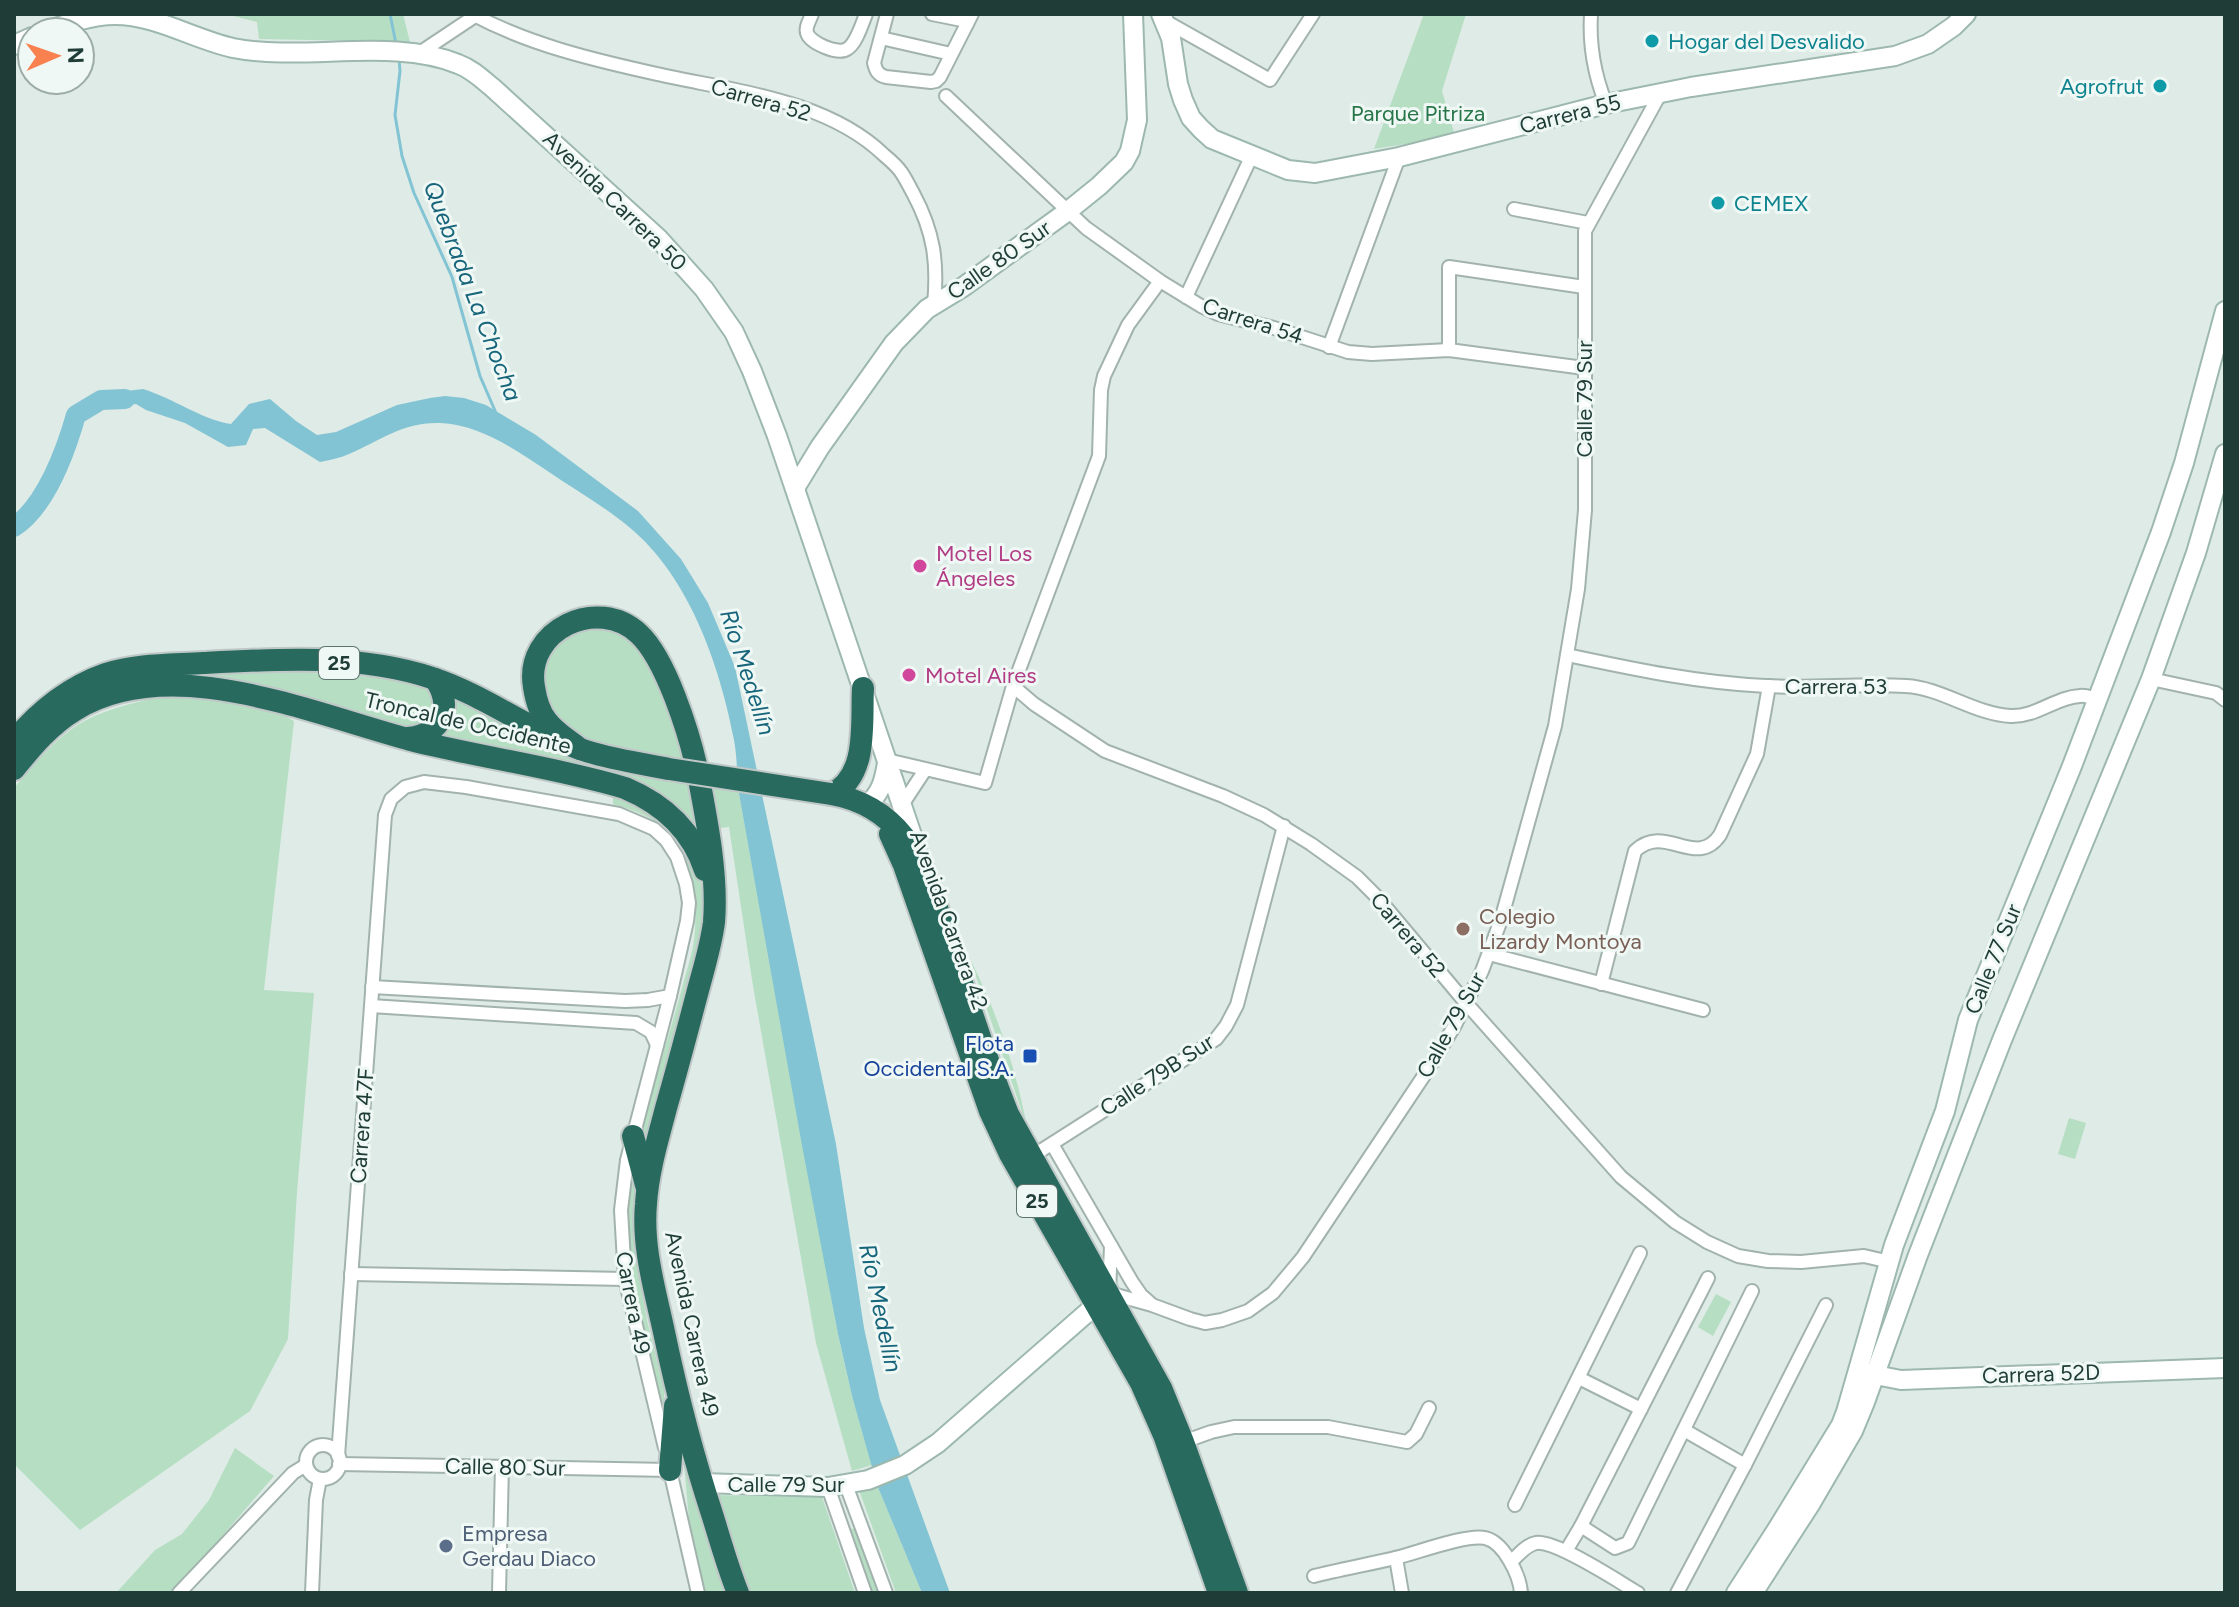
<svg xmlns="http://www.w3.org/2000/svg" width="2239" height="1607" font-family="Figtree,sans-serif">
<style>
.green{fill:#b6dec3}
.water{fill:#83c4d4}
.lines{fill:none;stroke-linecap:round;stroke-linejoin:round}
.stream{stroke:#83c4d4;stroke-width:3}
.river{stroke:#83c4d4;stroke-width:20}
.street-casing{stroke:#a2b3ae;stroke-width:16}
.secondary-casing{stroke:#9db8af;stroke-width:22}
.highway-casing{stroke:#c0c8c7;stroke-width:26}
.street{stroke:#fff;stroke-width:12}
.secondary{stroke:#fff;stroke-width:18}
.highway{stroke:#296a5f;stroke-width:22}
.highway-bridge-casing{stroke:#c0c8c7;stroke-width:26;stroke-linecap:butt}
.highway-bridge{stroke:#296a5f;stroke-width:22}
.culture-dot{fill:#0f9aa8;stroke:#eff8f4;stroke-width:3}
.hotel-dot{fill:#d1479c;stroke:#eff8f4;stroke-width:3}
.education-dot{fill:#8d6e63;stroke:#eff8f4;stroke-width:3}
.transit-dot{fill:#1a4fb4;stroke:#eff8f4;stroke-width:3}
.service-dot{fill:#5c6f8a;stroke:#eff8f4;stroke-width:3}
.labels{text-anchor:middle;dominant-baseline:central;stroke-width:6;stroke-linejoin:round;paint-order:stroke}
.shield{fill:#eff8f4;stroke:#5d746f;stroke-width:2}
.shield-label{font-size:20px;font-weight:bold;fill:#1f3c36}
.culture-label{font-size:22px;fill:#0d838f;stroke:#eff8f4;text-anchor:start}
.street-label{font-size:22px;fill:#1f3c36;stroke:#eff8f4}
.park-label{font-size:22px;fill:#277549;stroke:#eff8f4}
.hotel-label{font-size:22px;fill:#b23c85;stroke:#eff8f4;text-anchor:start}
.education-label{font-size:22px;fill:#785e54;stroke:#eff8f4;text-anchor:start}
.transit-label{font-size:22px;fill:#164399;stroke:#eff8f4;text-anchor:end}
.service-label{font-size:22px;fill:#4e5e75;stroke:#eff8f4;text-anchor:start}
.water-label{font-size:24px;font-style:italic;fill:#16657b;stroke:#eff8f4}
</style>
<rect width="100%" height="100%" fill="#dfebe6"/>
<g class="green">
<path d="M 225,14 L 403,14 L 410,42 L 259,39 L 257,22 Z"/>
<path d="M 1424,14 L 1466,14 L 1442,91 L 1455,136 L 1374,149 Z"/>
<path d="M 595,624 L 636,639 L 653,669 L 677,732 L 700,847 L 686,816 L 663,796 L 636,783 L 434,736 L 449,690 L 541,739 L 670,759 L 581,739 L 557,723 L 537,683 L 559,635 Z"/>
<path d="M 157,671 L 284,671 L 400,679 L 424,684 L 433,692 L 433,716 L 419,726 L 408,726 L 296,701 L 157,676 Z"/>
<path d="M 158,697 L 205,697 L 269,707 L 294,721 L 264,990 L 314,993 L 297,1192 L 288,1339 L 250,1411 L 80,1530 L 14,1464 L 14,788 C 33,766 52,742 76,726 C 100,710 130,704 158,697 Z"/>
<path d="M 704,783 L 738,788 L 838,1334 L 852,1396 L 872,1465 L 852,1471 L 816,1343 L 753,986 L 729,827 L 720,828 C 728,873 724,916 720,961 L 717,891 Z"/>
<path d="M 613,796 L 643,806 L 672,827 L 697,867 L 705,901 L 703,943 L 648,1150 L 639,1134 C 653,1085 669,1037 682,988 C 686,972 692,956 694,940 C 698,905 694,864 671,836 C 657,818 634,810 613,804 Z"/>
<path d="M 970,959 C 997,1012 1016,1069 1027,1127 Z"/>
<path d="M 2069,1118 L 2086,1123 L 2075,1159 L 2058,1154 Z"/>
<path d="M 635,1166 L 635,1221 L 639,1272 L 647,1320 L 664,1390 L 665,1425 L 631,1287 L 627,1210 Z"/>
<path d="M 1716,1294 L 1731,1302 L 1713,1336 L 1698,1327 Z"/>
<path d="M 235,1448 L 274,1476 L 173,1593 L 116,1593 L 155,1550 L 182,1534 L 209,1500 Z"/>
<path d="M 683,1452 L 706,1532 L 727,1593 L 705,1593 L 689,1521 Z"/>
<path d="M 877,1485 L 922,1593 L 896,1593 L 859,1490 Z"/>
<path d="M 713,1495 L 822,1497 L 855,1593 L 748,1593 Z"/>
<path d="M 856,1528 L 880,1593 L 870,1592 L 847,1530 Z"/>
</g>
<path class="water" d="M 143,389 C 173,398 200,419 231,424 L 249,404 L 270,399 L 296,421 L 317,435 L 336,432 L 397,405 L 430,398 L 445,396 L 464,398 L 486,405 L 536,435 L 638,511 L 681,559 L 708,603 L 735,667 L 836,1144 L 864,1328 L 880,1400 L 950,1593 L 922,1593 L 877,1485 L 852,1396 L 838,1334 L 803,1151 L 738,788 C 737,773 737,756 734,740 C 720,666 689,576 629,527 C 604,506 575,490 549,472 C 515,450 482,425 440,423 C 402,422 382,440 349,454 C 340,458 330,460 320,462 L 265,428 L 253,429 L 246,445 L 228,447 L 185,423 L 146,410 L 136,404 L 101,408 L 101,394 Z"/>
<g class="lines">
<g class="stream">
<path d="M 390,14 L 396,44"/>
<path d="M 399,59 L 400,71 L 395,115 L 402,156 L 414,193 L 452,277 L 480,376 L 496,413"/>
</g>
<path class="river" d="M 14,527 C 46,506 66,450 76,415 L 101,400 L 125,399"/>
<g class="street-casing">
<g id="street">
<path d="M 472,14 C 530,45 594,60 657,74 C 732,91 826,99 884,155 C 890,160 897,166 901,172 C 906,179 909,186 913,193 C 934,232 938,262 934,305"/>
<path d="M 812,14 C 810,20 805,27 807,33 C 810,43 838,55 847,49 C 856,44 862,24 866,14"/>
<path d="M 887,14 L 874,63 C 876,71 878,75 886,77 L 931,82 L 936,81 L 940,77 L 972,14"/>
<path d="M 932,14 L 962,20 L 967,24"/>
<path d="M 1591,14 C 1589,46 1594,74 1606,104"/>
<path d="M 1165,21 L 1270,80 L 1313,14"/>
<path d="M 881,38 L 951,54"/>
<path d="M 418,54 L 478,14"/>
<path d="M 946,96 L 1086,228 L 1160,281 L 1201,306 L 1218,314 L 1274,328 L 1348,352 L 1372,354 L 1449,350 L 1584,368"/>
<path d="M 1514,209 L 1588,223"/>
<path d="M 1186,297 L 1252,155"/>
<path d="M 1329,347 L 1399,157"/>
<path d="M 1449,350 L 1449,267 L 1584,287"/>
<path d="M 1567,655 C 1633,669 1698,683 1766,686 C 1812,689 1859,683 1906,686 C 1942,688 1974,714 2011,716 C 2036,717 2056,697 2080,696 C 2086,695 2092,698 2098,699"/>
<path d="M 2151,679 L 2216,693 L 2225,700"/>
<path d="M 1013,686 L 1034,704 L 1105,751 L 1223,796 L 1264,815 L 1311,844 L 1357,877 L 1378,898 L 1466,1003 L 1621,1177 L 1675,1222 L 1707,1242 L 1738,1256 L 1768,1261 L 1801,1262 L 1864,1256 L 1890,1262"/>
<path d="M 887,760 L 985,783 L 1013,686 L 1099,456 L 1101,390 L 1104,376 L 1128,325 L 1160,281"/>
<path d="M 902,805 L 925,770"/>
<path d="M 1489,954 L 1703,1010"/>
<path d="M 1601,984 L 1635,851 C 1665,822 1696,870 1720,835 L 1757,754 L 1769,686"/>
<path d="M 372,987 L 625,1001 L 648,1000 L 670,996"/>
<path d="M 371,1006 L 636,1023 L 651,1032 L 657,1045"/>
<path d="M 1052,1144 L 1132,1282 L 1141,1295 L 1150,1303"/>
<path d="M 1031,1157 L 1216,1039 L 1226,1026 L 1237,1005 L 1284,826"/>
<path d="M 1111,1246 L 1109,1293 L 1152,1305 L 1190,1319 L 1205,1323 L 1222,1320 L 1248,1311 L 1273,1293 L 1303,1257 L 1427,1071 L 1455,1025 L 1482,971 L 1501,920 L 1555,726 L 1578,589 L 1585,510 L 1585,231 L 1660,94"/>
<path d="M 351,1274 L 625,1279"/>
<path d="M 1708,1278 L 1581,1526 L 1615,1548 L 1628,1543 L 1631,1537 L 1752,1291"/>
<path d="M 1579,1378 L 1641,1409"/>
<path d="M 1684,1430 L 1745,1465"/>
<path d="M 1183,1442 L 1211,1432 L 1234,1427 L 1328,1427 L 1407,1442 L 1416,1434 L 1429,1408"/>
<circle cx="323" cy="1462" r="17"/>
<path d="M 338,1456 L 385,815 L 391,799 L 405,787 L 424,782 L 466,787 L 619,814 L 654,829 L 666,840 L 677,857 L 686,884 L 689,903 L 687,921 L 670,996 L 627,1160 L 621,1210 L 625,1279 L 665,1448"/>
<path d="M 339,1464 L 670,1470"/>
<path d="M 669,1466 L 698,1593"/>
<path d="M 846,1485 L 886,1593"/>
<path d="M 828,1487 L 865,1593"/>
<path d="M 1515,1505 L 1640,1253"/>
<path d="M 1566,1551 L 1581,1526"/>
<path d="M 1396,1558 L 1402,1593"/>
<path d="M 1511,1562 C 1518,1555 1526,1545 1536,1543 C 1556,1540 1619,1582 1638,1593"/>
<path d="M 1314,1576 C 1342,1569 1371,1564 1399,1557 C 1419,1552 1467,1534 1485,1538 C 1504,1542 1520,1576 1521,1593"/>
<path d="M 179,1593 L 293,1473 L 306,1465"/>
<path d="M 312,1593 L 316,1500 L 320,1479"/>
<path d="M 499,1593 L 502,1466"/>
<path d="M 1677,1593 L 1745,1465 L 1826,1305"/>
</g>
</g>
<g class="secondary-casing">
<g id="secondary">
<path d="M 1161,14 L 1171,38 L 1178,84 L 1183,100 L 1191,118 L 1201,129 L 1212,139 L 1288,170 L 1315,173 L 1399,157 L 1606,104 L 1691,87 L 1895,56 L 1928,44 L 1954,26 L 1966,14"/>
<path d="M 44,32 C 66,24 91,15 115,15 C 156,15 193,39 233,48 C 303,62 393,37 458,64 C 472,69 482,79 493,88 L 659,239 L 704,289 L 734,332 L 752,371 L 777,436 L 916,847"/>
<path d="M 14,45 L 32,37"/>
<path d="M 795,488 L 820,447 L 894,343 L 927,309 L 963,287 L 1068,211 L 1099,186 L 1124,162 L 1130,151 L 1137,120 L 1133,14"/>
<path d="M 867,805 C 881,793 884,781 887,763"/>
<path d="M 1865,1373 L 1901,1380 L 2225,1368"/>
<path d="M 702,1483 L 828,1487 L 868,1480 L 905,1465 L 938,1443 L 1105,1297"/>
<path d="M 1736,1593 L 1776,1531 L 1841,1425 L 1846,1412 L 1894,1245 L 1945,1111 L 1968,1020 L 2072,766 L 2161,532 L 2184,463 L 2225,311"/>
<path d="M 1753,1593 L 1811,1503 L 1853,1431 L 1865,1402 L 1918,1255 L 2002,1040 L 2151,679 L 2196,553 L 2225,454"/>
</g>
</g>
<g class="highway-casing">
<g id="highway">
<path d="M 408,738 C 442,735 454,706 435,679"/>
<path d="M 14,741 C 39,711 69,687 106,674 C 137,664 170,665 203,663 C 278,659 359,654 432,678 C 484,695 529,730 580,749 C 608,759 640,763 669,769"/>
<path d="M 580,749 C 569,740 556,733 547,721 C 539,712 536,700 534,687 C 524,630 598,595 639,634 C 666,659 689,733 697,769 C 706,816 718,874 714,922 C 711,946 703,971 697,994 C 687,1032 677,1070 666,1108 C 658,1139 648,1171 646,1204 C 642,1247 655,1290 664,1332 C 677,1394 693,1456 713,1517 C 721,1543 728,1568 738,1593"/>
<path d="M 14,769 C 32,747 50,725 75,710 C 171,651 312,714 411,740 C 482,758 555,767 625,788 C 663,804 692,830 705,870"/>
<path d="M 831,794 C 860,799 886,814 904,837 C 926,864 934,900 945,933 C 966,993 984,1055 1008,1114 L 1161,1388 L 1183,1442 L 1237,1593"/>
<path d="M 831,794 C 869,777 861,722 863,688"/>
<path d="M 890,834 L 904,865 L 990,1111 L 1010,1154 L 1141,1383 L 1164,1435 L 1219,1593"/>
<path d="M 633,1136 L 646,1185"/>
<path d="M 670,1470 L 675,1406"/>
</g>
</g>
<use href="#street" class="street"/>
<use href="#secondary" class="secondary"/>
<use href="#highway" class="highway"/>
<g class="highway-bridge-casing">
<path id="highway-bridge" d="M 669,769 L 831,794"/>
</g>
<use href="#highway-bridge" class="highway-bridge"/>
</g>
<g class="culture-dot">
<circle cx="1652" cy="41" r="8"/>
<circle cx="2160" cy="86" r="8"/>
<circle cx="1718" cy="203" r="8"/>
</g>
<g class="hotel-dot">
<circle cx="920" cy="566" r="8"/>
<circle cx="909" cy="675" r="8"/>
</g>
<circle class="education-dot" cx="1463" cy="929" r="8"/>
<rect class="transit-dot" x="1022" y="1048" width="16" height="16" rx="4"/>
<circle class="service-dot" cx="446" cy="1546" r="8"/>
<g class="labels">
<g class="shield">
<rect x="319" y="647" width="40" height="32" rx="6"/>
<rect x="1017" y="1185" width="40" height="32" rx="6"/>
</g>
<g class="shield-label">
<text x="339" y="663">25</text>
<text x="1037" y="1201">25</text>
</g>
<g class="culture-label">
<text x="1668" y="41">Hogar del Desvalido</text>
<text x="2144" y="86" text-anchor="end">Agrofrut</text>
<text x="1734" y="203">CEMEX</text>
</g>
<g class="street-label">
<text transform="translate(761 100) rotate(16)">Carrera 52</text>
<text transform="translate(1570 114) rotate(-14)">Carrera 55</text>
<text transform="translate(615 201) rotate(44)">Avenida Carrera 50</text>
<text transform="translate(999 260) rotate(-35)">Calle 80 Sur</text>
<text transform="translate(1253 321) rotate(18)">Carrera 54</text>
<text transform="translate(1584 399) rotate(-90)">Calle 79 Sur</text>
<text x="1836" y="686">Carrera 53</text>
<text transform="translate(468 723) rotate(13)">Troncal de Occidente</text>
<text transform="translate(949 920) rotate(70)">Avenida Carrera 42</text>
<text transform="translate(1408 935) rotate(50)">Carrera 52</text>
<text transform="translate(1993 959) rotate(-68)">Calle 77 Sur</text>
<text transform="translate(1451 1025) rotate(-61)">Calle 79 Sur</text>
<text transform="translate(1157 1075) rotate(-33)">Calle 79B Sur</text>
<text transform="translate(362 1126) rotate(-86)">Carrera 47F</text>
<text transform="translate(633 1303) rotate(79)">Carrera 49</text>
<text transform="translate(692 1324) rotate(78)">Avenida Carrera 49</text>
<text transform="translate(2041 1374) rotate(-2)">Carrera 52D</text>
<text transform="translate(505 1467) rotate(1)">Calle 80 Sur</text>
<text x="786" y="1484">Calle 79 Sur</text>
</g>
<g class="park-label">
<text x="1418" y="113">Parque Pitriza</text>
</g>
<g class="hotel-label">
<text x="936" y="553">Motel Los<tspan x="936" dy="25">Ángeles</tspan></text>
<text x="925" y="675">Motel Aires</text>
</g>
<g class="education-label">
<text x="1479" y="916">Colegio<tspan x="1479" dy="25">Lizardy Montoya</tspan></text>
</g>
<g class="transit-label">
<text x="1014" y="1043">Flota<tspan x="1014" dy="25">Occidental S.A.</tspan></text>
</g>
<g class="service-label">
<text x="462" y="1533">Empresa<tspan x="462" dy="25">Gerdau Diaco</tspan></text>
</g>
<g class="water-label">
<text transform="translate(473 291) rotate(69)">Quebrada La Chocha</text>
<text transform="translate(748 672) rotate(72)">Río Medellín</text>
<text transform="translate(881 1308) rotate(78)">Río Medellín</text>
</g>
</g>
<rect width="2239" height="1607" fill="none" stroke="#1f3c36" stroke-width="32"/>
<g transform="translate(56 56) rotate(88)"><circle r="38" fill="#eff8f4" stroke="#9cada8" stroke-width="2"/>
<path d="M0-6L14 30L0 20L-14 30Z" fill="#f9804f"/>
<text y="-12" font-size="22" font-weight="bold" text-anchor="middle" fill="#1f3c36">N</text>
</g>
</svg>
